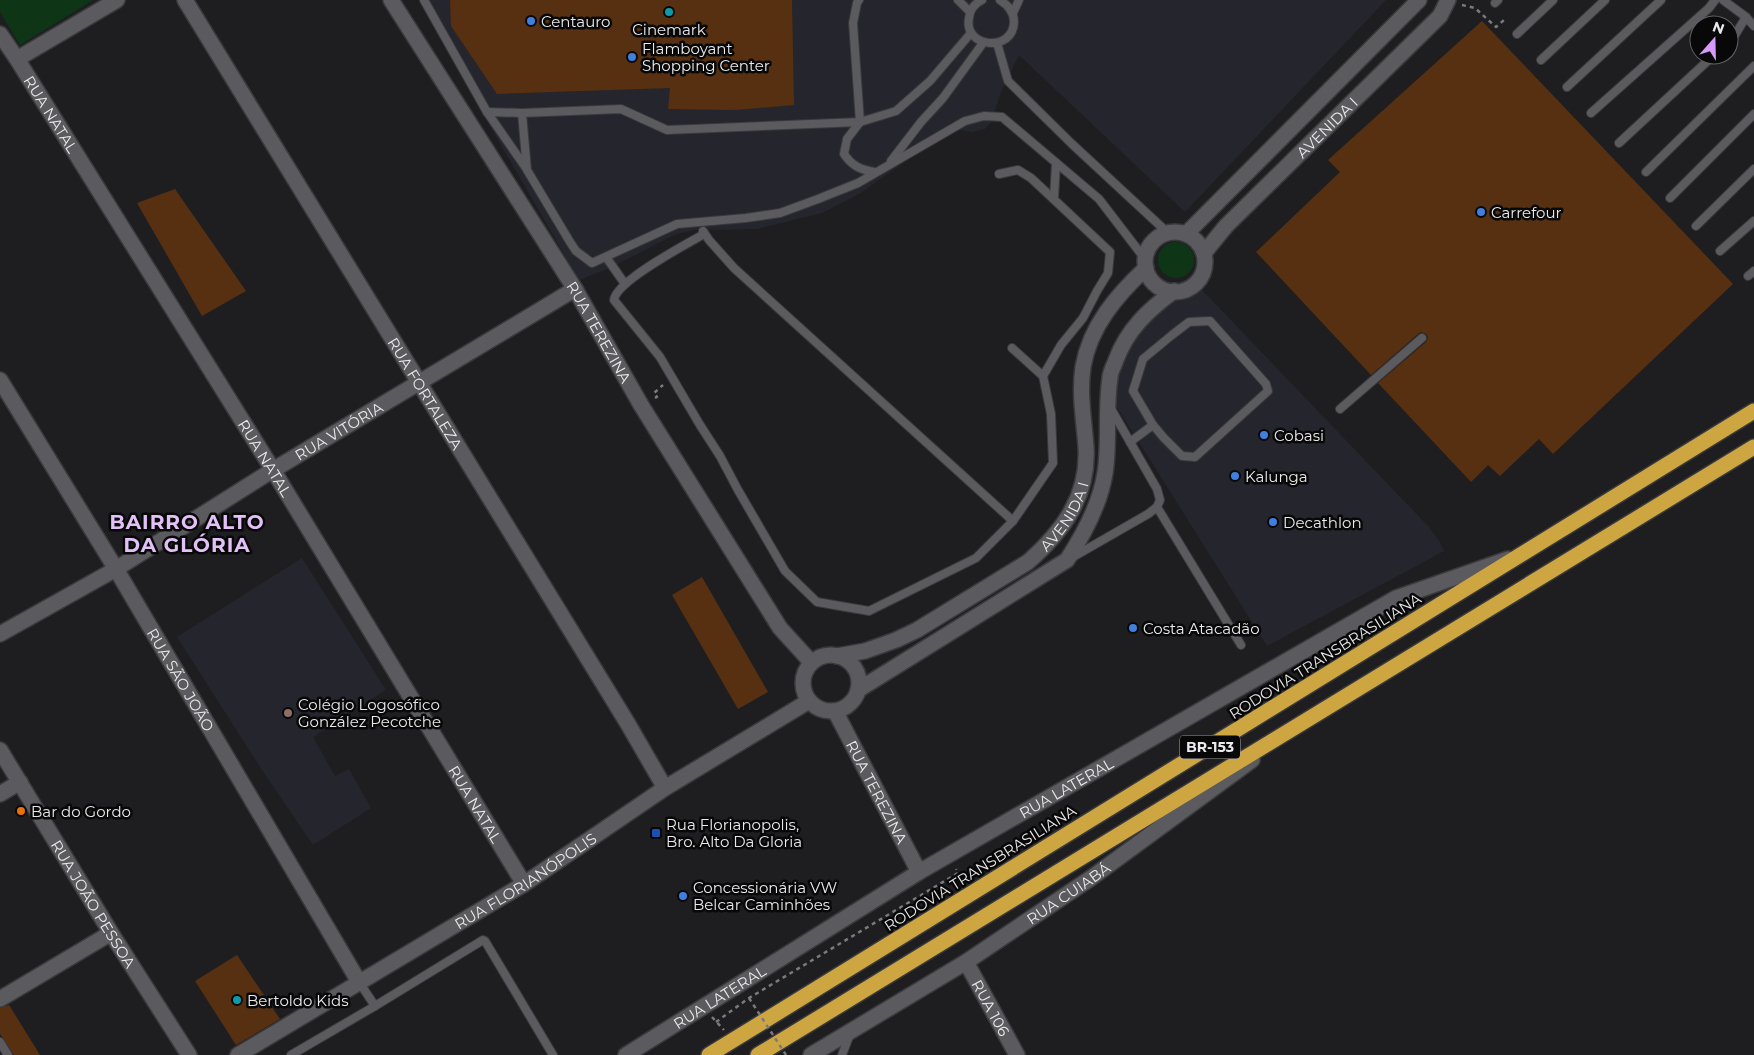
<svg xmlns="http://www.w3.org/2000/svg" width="1754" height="1055" font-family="Montserrat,sans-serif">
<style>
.built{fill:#25252e}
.green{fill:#0f3517}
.building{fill:#563011}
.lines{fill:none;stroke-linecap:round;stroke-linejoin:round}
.lane-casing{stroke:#3a3a3c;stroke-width:10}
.street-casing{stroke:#3a3a3c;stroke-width:18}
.secondary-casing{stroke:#3a3a3c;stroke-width:18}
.highway-casing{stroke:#3a3a3c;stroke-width:18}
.path{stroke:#7a7a7d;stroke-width:2.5;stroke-dasharray:4 4;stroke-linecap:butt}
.lane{stroke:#5b5b5f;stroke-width:8}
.street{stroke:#5b5b5f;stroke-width:15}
.secondary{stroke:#5b5b5f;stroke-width:15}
.highway{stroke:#cea641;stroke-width:15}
.path-bridge{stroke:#7a7a7d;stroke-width:2.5;stroke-dasharray:4 4;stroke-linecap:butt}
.culture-dot{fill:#0f9aa8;stroke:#080809;stroke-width:2}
.shop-dot{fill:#3f7fe0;stroke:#080809;stroke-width:2}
.education-dot{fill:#8d6e63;stroke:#080809;stroke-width:2}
.food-dot{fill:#e8710a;stroke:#080809;stroke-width:2}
.transit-dot{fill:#1a4fb4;stroke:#080809;stroke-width:2}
.labels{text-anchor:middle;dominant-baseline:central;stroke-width:5;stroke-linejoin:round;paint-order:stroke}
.shield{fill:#080809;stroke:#a6a6a8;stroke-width:1}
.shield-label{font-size:14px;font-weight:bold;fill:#eaeaec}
.poi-label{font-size:15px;fill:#eaeaec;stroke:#080809;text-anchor:start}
.street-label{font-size:15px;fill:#eaeaec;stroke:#080809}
.district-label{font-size:20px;font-weight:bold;letter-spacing:1px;fill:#e1c1f6;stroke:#080809}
</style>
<rect width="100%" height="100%" fill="#1e1e21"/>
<g class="built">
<path d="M 421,0 L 1386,0 L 1185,212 L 1019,55 L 1001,92 L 991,122 L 985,129 L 972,132 L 960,130 L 942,136 L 859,194 L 822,213 L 757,229 L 694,230 L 674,235 L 612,267 L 579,280 L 483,114 Z"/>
<path d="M 1201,289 L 1429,527 L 1440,542 L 1444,551 L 1267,646 L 1110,396 L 1115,353 L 1155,308 L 1182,298 Z"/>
<path d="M 302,558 L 386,690 L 313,737 L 335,776 L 349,769 L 371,808 L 313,845 L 258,764 L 177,637 Z"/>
</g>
<g class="green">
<path d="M 0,0 L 93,0 L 20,45 L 0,12 Z"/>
<circle cx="1176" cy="260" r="18"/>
</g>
<g class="building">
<path d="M 450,0 L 792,0 L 794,105 L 735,110 L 668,109 L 670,88 L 497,94 L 451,26 Z"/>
<path d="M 1482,21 L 1733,284 L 1553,454 L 1539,439 L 1500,476 L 1488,465 L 1471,482 L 1378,383 L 1426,342 L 1428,337 L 1426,334 L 1421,332 L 1418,334 L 1371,375 L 1256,252 L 1340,172 L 1328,160 Z"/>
<path d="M 175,189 L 246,291 L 202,316 L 137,203 Z"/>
<path d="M 702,577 L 768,692 L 738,709 L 672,595 Z"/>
<path d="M 237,955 L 280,1019 L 236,1045 L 195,981 Z"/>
<path d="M 9,1005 L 40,1055 L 14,1055 L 0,1034 L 0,1008 Z"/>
</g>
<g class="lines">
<g class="lane-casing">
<g id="lane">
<path d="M 424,0 L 487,112 L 526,168"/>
<path d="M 859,0 L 857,3 L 853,23 L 860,122 L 847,139 L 844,154 C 852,166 861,170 875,172"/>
<path d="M 958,0 L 970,12"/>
<path d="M 982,0 C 974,4 970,9 969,18 C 963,48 1013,53 1014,22 C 1014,12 1008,5 1000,0"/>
<path d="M 1723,0 L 1746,17 L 1754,26"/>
<path d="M 1495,3 L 1498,0"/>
<path d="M 1013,13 L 1019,0"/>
<path d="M 971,33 L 930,81 L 896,111 L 860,122 L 667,130 L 621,109 L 522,113 L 527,170 L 570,242 L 576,251 L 592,263 L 677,224 L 746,218 L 780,213 L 818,199 L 858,183 L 965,121 L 984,116 L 1002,117 L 1099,199 L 1145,259"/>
<path d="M 1517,34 L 1553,0"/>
<path d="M 1729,41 L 1735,35 L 1746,17"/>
<path d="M 997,43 L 1008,81 L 1072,144 L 1168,233"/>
<path d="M 1541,60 L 1605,0"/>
<path d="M 1567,87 L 1661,0"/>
<path d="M 487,112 L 522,113"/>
<path d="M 1591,113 L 1709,8 L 1715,0"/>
<path d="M 1619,143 L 1714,55"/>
<path d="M 891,161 L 921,122 L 943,98 L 983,43"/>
<path d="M 1646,172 L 1754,66"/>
<path d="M 999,174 L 1018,170 L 1031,178 L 1110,252 L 1108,273 L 1097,291 L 1083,318 L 1061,345 L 1043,376"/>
<path d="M 1670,198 L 1754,114"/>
<path d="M 1054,199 L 1056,163"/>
<path d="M 1696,226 L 1754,169"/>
<path d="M 703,231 L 709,240 L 734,268 L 1013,521"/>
<path d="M 704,234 C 685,245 616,281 614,300 L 660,357 L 700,425 L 720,456 L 738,490 L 785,571 L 817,602 L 869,611 L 976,558 L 1013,521 L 1053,463 L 1051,414 L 1043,376 L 1012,348"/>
<path d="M 1720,251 L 1754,221"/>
<path d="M 606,257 L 625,284"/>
<path d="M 1748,276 L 1754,271"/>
<path d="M 1210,321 L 1266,384 L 1268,391 L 1195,457 L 1182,456 L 1164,438 L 1153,425 L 1133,391 L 1143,359 L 1172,335 L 1189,322 Z"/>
<path d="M 1340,409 L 1422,338"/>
<path d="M 1130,442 L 1153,425"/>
<path d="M 1157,507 L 1241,645"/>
<path d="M 1073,557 L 1148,514 L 1157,507 L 1160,500 L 1157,489 L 1110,407"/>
<path d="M 359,982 L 375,1006"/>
<path d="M 0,1042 L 8,1055"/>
<path d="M 291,1055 L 375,1006 L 483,940 L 485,941 L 553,1055"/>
<path d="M 842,1055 L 850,1034"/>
</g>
</g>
<g class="street-casing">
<g id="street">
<path id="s1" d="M 185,0 L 628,724 L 665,788"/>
<path id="s2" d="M 391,0 L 575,289 L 641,405 L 780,628 L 811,662"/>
<path id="s3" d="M 0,34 L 17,59 L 273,470 L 524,884"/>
<path d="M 17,59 L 117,0"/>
<path id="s4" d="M 0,380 L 116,569 L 359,982"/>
<path id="s5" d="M 0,634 L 116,569 L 273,470 L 575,289"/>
<path id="s6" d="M 835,711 L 919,872"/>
<path id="s7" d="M 0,750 L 111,933 L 189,1055"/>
<path d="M 0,794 L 20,782"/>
<path id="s8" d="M 966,962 L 1017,1055"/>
<path d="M 0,999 L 111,933"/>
<path id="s9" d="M 238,1055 L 524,884 L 665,788 L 809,701"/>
</g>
</g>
<g class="secondary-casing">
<g id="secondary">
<circle cx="1175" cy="262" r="30"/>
<path d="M 1186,234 L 1419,0"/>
<path id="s10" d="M 1204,253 L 1226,226 L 1440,16 L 1448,0"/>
<circle cx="831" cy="683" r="28"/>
<path id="s11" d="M 837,656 L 865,651 L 896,640 L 917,630 L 1028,562 C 1063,531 1089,496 1086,447 C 1084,420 1079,394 1083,367 C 1090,326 1117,295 1146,268"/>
<path d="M 858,690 L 1067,560 C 1084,534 1100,505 1105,473 C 1110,442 1105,410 1110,378 C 1110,372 1114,366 1116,360 C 1127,330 1148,310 1174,291"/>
<path id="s12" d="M 626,1055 L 919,872 L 1396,598 L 1508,559"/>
<path id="s13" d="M 811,1055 L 966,962 L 1091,878 L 1252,760"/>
</g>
</g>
<g class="highway-casing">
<g id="highway">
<path d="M 709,1055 L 1754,411"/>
<path d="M 758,1055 L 1754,447"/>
</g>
</g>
<g class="path">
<path d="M 1462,5 L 1475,8 L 1496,27 L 1504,20"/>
<path d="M 655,398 L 657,397 L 654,393 L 663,385"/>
<path d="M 712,1017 L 724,1030"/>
<path d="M 716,1022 L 749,998 L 958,873 L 956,869"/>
</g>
<use href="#lane" class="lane"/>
<use href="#street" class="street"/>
<use href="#secondary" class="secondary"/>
<use href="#highway" class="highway"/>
<path class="path-bridge" d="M 749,998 L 786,1055"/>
</g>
<g class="culture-dot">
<circle cx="669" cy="12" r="5"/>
<circle cx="237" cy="1000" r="5"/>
</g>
<g class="shop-dot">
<circle cx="531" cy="21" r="5"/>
<circle cx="632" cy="57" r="5"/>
<circle cx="1481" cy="212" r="5"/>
<circle cx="1264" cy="435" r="5"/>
<circle cx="1235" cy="476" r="5"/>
<circle cx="1273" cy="522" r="5"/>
<circle cx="1133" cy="628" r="5"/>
<circle cx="683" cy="896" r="5"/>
</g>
<circle class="education-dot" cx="288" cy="713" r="5"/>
<circle class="food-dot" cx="21" cy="811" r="5"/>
<rect class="transit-dot" x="651" y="828" width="10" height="10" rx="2.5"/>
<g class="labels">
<rect class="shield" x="1180" y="735.5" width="60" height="23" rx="4"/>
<g class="shield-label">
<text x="1210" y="747">BR-153</text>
</g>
<g class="poi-label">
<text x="541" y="21">Centauro</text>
<text x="669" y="29" text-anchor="middle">Cinemark</text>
<text x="642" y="48">Flamboyant<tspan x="642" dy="17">Shopping Center</tspan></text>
<text x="1491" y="212">Carrefour</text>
<text x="1274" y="435">Cobasi</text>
<text x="1245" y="476">Kalunga</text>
<text x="1283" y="522">Decathlon</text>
<text x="1143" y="628">Costa Atacadão</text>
<text x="298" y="704">Colégio Logosófico<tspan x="298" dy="17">González Pecotche</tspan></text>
<text x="31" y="811">Bar do Gordo</text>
<text x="666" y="824">Rua Florianopolis,<tspan x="666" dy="17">Bro. Alto Da Gloria</tspan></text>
<text x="693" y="887">Concessionária VW<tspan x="693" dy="17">Belcar Caminhões</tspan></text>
<text x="247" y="1000">Bertoldo Kids</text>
</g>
<g class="street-label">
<text stroke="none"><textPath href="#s3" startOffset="95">RUA NATAL</textPath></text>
<text stroke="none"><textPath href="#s10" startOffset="176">AVENIDA I</textPath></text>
<text stroke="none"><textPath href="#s2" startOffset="392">RUA TEREZINA</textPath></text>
<text stroke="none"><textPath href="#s1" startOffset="461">RUA FORTALEZA</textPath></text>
<text stroke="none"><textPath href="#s5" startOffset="395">RUA VITÓRIA</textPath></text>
<text stroke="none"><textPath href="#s3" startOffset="500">RUA NATAL</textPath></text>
<text stroke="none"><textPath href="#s11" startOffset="274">AVENIDA I</textPath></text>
<text transform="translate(1325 656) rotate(-32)">RODOVIA TRANSBRASILIANA</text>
<text stroke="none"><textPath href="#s4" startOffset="350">RUA SÃO JOÃO</textPath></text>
<text stroke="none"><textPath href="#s12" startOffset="515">RUA LATERAL</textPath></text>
<text stroke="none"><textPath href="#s6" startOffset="91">RUA TEREZINA</textPath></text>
<text stroke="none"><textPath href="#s3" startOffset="905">RUA NATAL</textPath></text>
<text transform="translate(980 868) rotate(-32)">RODOVIA TRANSBRASILIANA</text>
<text stroke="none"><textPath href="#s9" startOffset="336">RUA FLORIANÓPOLIS</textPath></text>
<text stroke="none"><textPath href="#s13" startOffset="304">RUA CUIABÁ</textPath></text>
<text stroke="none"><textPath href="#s7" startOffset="180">RUA JOÃO PESSOA</textPath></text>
<text stroke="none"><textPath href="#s12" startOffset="110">RUA LATERAL</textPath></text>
<text stroke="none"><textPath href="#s8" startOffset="52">RUA 106</textPath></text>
</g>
<g class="district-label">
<text x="187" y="522">BAIRRO ALTO<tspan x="187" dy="23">DA GLÓRIA</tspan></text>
</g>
</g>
<g transform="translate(1714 40) rotate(20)"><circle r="24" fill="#080809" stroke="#626264"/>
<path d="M0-4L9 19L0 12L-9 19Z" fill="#d69bfa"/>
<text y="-8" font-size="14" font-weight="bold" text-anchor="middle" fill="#eaeaec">N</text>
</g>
</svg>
